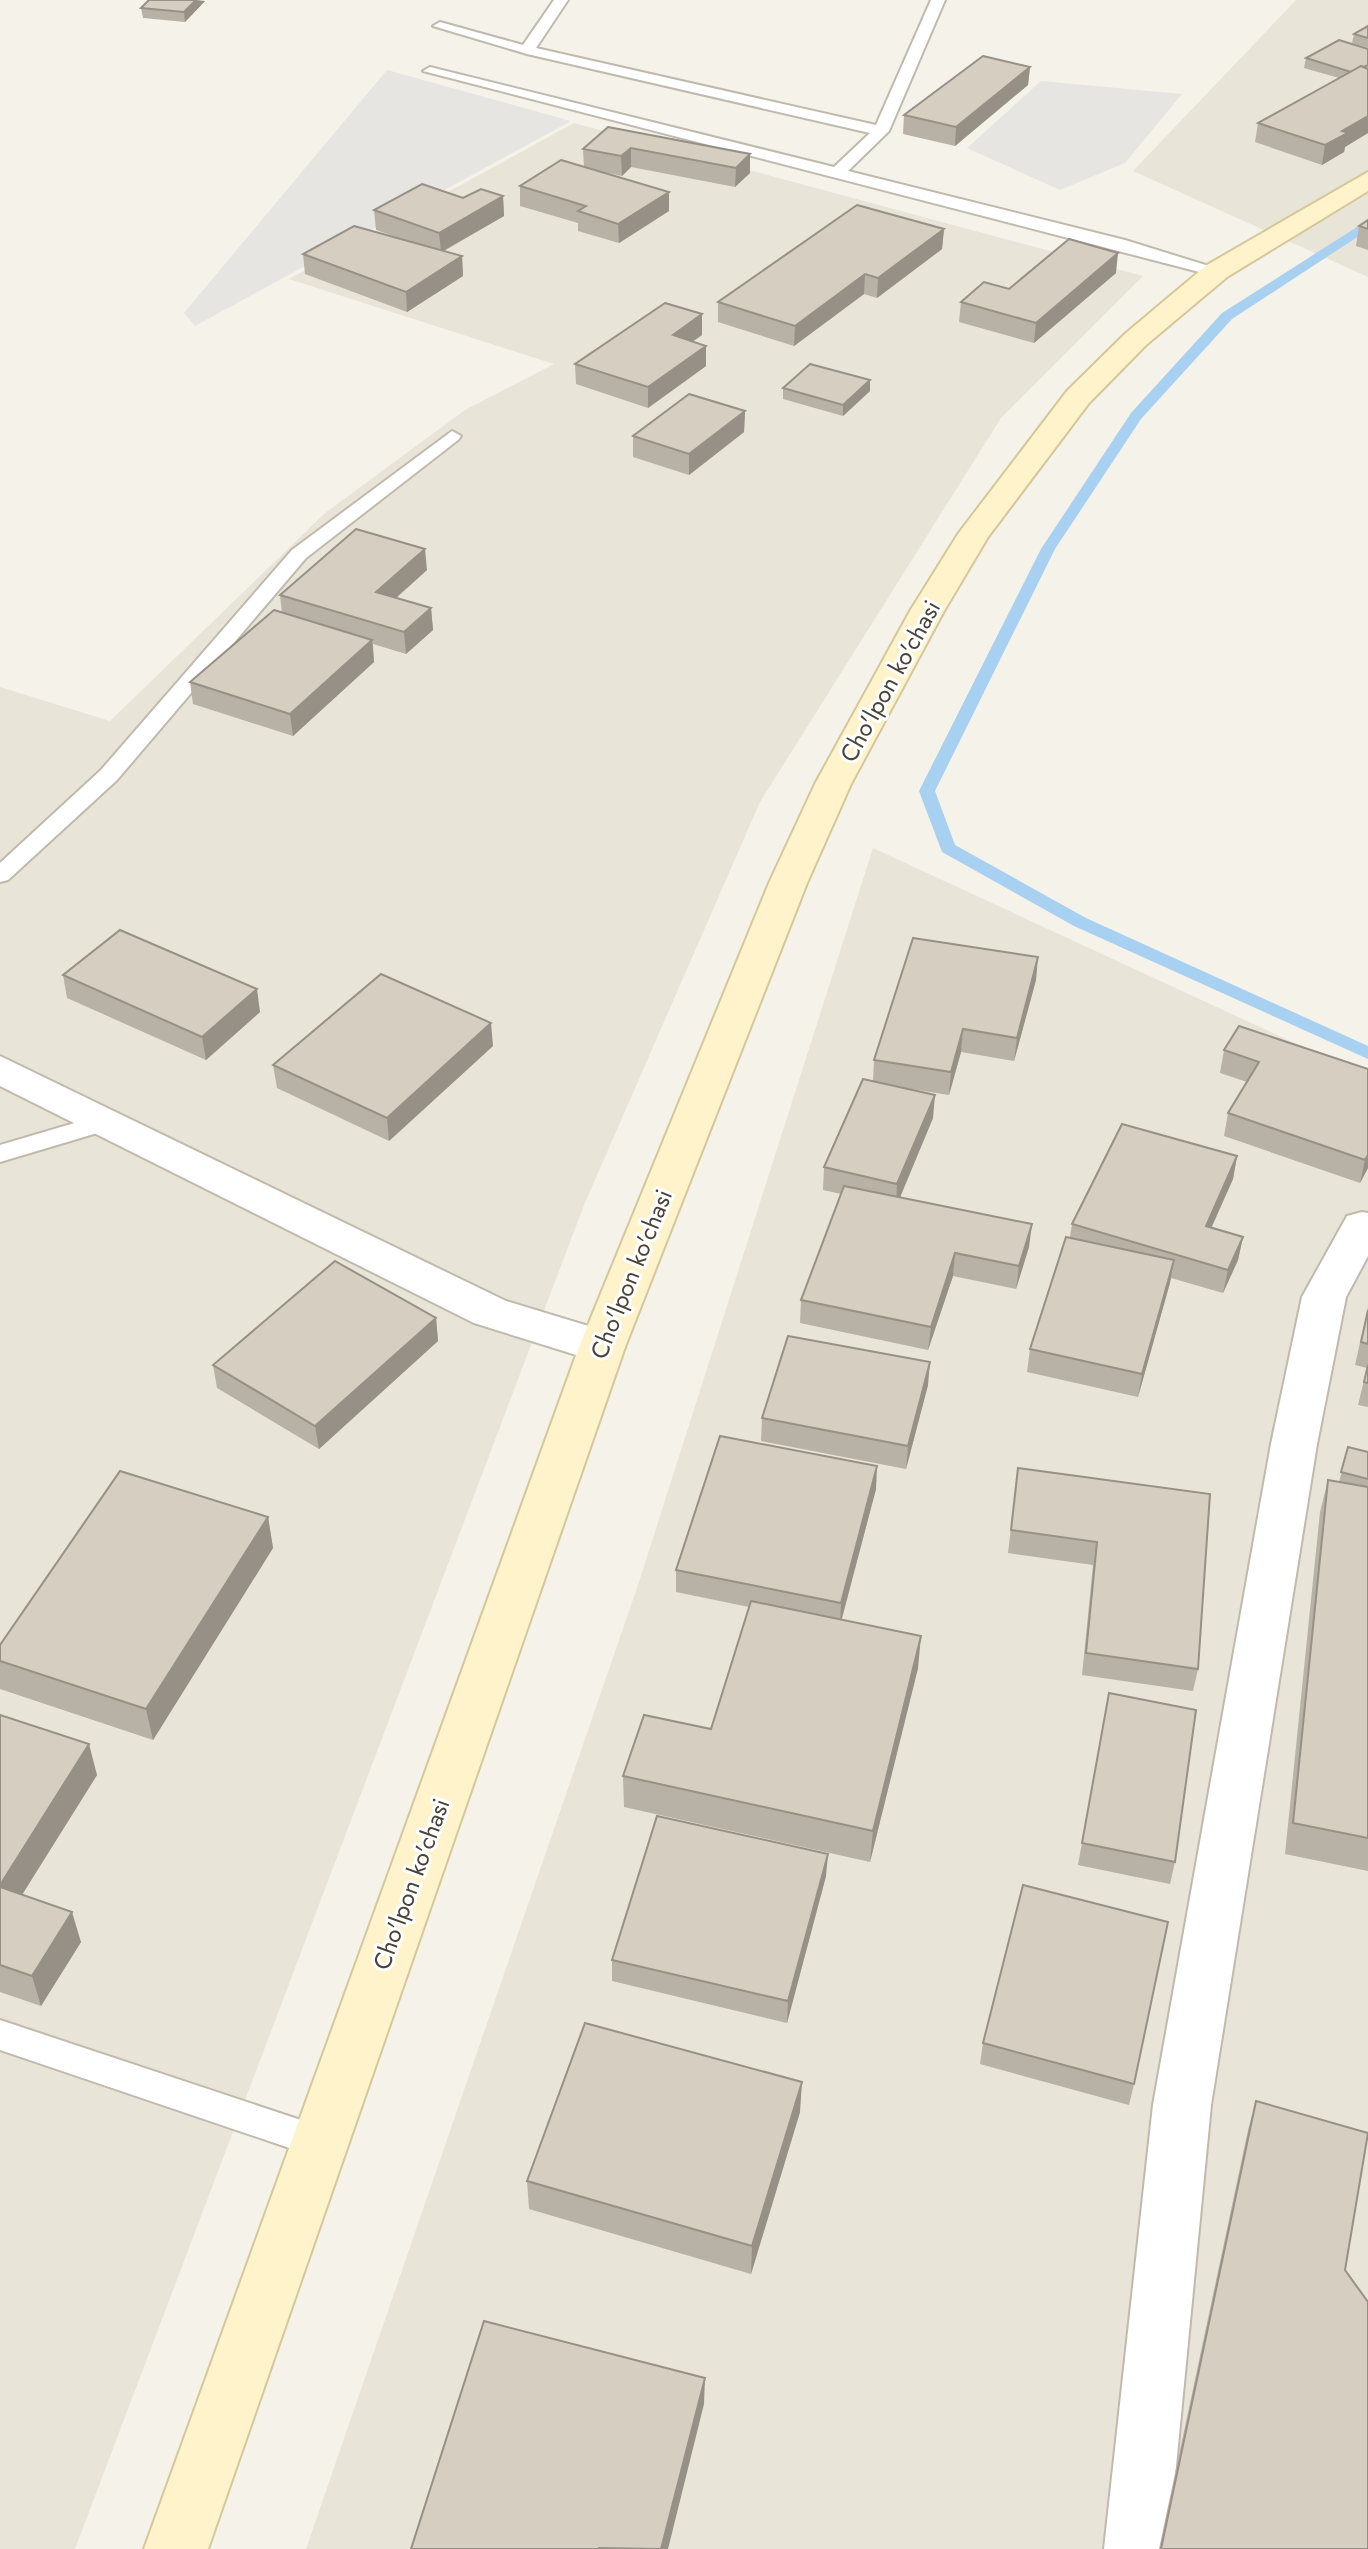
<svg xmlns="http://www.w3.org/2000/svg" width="1368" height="2549" font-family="Jost,sans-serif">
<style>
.residential{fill:#e9e4d8}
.parking{fill:#e7e5e2}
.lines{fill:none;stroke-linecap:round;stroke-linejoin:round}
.stream{fill:#a8d0f0;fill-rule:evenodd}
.service-casing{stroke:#c0baad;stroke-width:4}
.minor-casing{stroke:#c0baad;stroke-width:4}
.secondary-casing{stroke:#d4c79a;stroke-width:4}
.service{fill:#fff;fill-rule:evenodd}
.minor{fill:#fff;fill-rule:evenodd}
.secondary{fill:#fef3cb;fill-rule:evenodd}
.wall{fill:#b8b1a5}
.shaded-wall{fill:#969086}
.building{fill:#d6cec0;stroke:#969086;stroke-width:2}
.labels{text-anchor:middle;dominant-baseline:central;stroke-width:6;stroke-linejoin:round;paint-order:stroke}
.street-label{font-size:24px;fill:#494338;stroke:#fff}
</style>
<rect width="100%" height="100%" fill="#f5f2ea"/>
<g class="residential">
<path d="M 1296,0 L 1368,0 L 1368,277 L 1133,171 Z"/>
<path d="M 574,123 L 1143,276 L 1001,418 L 760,802 L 584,1205 L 75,2549 L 0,2549 L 0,687 L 110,721 L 325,513 L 465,410 L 554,364 L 289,279 Z"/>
<path d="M 873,848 L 1368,1077 L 1368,2549 L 306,2549 L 638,1585 Z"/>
</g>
<g class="parking">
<path d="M 387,70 L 571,121 L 195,326 L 184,313 Z"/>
<path d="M 1041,81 L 1182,94 L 1125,163 L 1060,190 L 967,148 Z"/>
</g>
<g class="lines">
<path class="stream" d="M 1368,220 L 1368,230 L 1232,319 L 1141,419 L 1055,549 L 935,791 L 955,845 L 1086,918 L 1368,1046 L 1368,1059 L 1074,926 L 942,852 L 919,791 L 1041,549 L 1131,413 L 1222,313 Z"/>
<g class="service-casing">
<g id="service">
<path d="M 554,0 L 568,0 L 536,48 L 876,125 L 931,0 L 945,0 L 889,131 L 848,171 L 1125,240 L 1225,271 L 1217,276 L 1211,275 L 423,71 L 430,67 L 834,167 L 870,133 L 527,54 L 433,26 L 440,22 L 523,45 Z"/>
<path d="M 452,431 L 461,436 L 458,440 L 306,558 L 117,780 L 8,880 L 0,882 L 0,863 L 101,770 L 292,550 Z"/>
<path d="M 105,1114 L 114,1116 L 117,1122 L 114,1128 L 0,1162 L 0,1145 Z"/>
<path d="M 0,2020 L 319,2126 L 331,2131 L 336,2142 L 331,2153 L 319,2158 L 0,2050 Z"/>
</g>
</g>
<g class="minor-casing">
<g id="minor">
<path d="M 0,1056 L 506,1301 L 618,1335 L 625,1347 L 618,1359 L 602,1363 L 474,1323 L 0,1086 Z"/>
<path d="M 1362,1212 L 1368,1213 L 1368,1256 L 1346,1297 L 1317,1444 L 1211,2105 L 1168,2549 L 1104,2549 L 1153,2105 L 1271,1444 L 1302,1297 L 1347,1216 Z"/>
</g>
</g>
<g class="secondary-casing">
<path id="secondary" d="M 1368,172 L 1368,191 L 1227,277 L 1146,345 L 1089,403 L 988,537 L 944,611 L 851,784 L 807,883 L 625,1347 L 208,2549 L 144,2549 L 579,1347 L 769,883 L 815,784 L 910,611 L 958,534 L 1067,391 L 1126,333 L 1207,265 Z"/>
</g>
<use href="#service" class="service"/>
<use href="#minor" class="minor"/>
<use href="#secondary" class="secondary"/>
</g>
<g class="wall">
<path d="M 205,1 L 185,22 L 143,18 L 141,8 Z"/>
<path d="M 1368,26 L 1368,48 L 1352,43 L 1354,34 Z"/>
<path d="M 1368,49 L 1368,133 L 1345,147 L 1344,152 L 1322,165 L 1255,142 L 1258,123 L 1339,78 L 1304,68 L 1306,58 Z"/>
<path d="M 1030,67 L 1028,85 L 955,146 L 903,134 L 904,115 Z"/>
<path d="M 608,127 L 750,154 L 750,173 L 735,187 L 631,167 L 622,176 L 599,171 L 669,192 L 669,211 L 619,243 L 578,231 L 578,223 L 520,206 L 520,186 L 584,167 L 583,149 Z"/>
<path d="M 503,196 L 504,216 L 444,251 L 462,256 L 463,276 L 407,312 L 305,274 L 303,254 L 402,239 L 376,230 L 374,210 L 463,198 Z"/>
<path d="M 1368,220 L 1368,250 L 1356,246 L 1359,226 Z"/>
<path d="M 944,229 L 942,249 L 877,298 L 864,294 L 794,346 L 718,322 L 718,302 Z"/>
<path d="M 1116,273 L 1034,343 L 959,322 L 961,302 L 1009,289 Z"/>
<path d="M 702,314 L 702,335 L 693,341 L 706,346 L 706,366 L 648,408 L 576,384 L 575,364 Z"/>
<path d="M 870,380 L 870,391 L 843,416 L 783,399 L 783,388 Z"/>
<path d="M 745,411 L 744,432 L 689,475 L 633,457 L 633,436 Z"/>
<path d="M 427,570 L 396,598 L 431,608 L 433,630 L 406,654 L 373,644 L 374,662 L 293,736 L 193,704 L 190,682 L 282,613 L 280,595 Z"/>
<path d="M 63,975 L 260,1012 L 206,1060 L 67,998 Z"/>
<path d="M 1036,980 L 1014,1061 L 961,1052 L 949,1095 L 892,1086 L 933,1118 L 900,1197 L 1029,1247 L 1016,1289 L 953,1276 L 928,1350 L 800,1323 L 801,1300 L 841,1194 L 823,1190 L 824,1167 L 873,1081 L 874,1060 Z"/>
<path d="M 493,1046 L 389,1141 L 277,1088 L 273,1065 Z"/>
<path d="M 1224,1050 L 1368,1069 L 1368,1168 L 1360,1183 L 1224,1136 L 1228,1113 L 1247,1082 L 1220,1073 Z"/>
<path d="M 1237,1156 L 1233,1179 L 1211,1227 L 1243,1237 L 1238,1260 L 1223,1293 L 1171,1278 L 1138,1397 L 1027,1372 L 1030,1349 L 1070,1237 L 1072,1224 Z"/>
<path d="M 1368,1307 L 1368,1407 L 1358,1405 L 1367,1368 L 1355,1365 Z"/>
<path d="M 436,1318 L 438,1341 L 319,1449 L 217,1388 L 213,1365 Z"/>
<path d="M 928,1385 L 906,1469 L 761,1441 L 762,1418 Z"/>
<path d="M 1348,1447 L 1368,1452 L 1368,1871 L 1285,1854 L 1320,1512 L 1328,1480 L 1339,1482 Z"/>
<path d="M 1018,1468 L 1210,1494 L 1198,1669 L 1193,1691 L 1082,1675 L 1093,1565 L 1008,1553 Z"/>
<path d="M 876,1489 L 841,1620 L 918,1668 L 870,1862 L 624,1807 L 623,1776 L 711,1729 L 749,1607 L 676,1592 L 676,1570 Z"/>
<path d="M 268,1517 L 273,1548 L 153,1740 L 0,1689 L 0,1645 Z"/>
<path d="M 1109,1693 L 1175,1862 L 1170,1884 L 1078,1865 Z"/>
<path d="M 0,1715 L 97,1775 L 22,1895 L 81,1942 L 41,2006 L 0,1992 Z"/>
<path d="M 826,1876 L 787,2023 L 612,1981 L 612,1960 Z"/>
<path d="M 983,2043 L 1134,2084 L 1129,2105 L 980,2064 Z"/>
<path d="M 1256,2101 L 1345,2270 L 1368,2549 L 1159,2549 L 1248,2130 Z"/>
<path d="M 800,2112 L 751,2274 L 529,2209 L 527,2181 Z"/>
</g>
<g class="shaded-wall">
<path d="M 196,0 L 205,1 L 185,22 L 184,12 Z"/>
<path d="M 1030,67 L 1028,85 L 955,146 L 956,127 Z"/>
<path d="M 1368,116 L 1368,133 L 1345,147 L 1344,152 L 1322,165 L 1325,145 L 1342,131 Z"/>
<path d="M 631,148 L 631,167 L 622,176 L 621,156 Z"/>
<path d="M 750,154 L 750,173 L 735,187 L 736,168 Z"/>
<path d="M 669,192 L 669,211 L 619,243 L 618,224 Z"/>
<path d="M 503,196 L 504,216 L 441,252 L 439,233 Z"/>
<path d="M 944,229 L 942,249 L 877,298 L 878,278 Z"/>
<path d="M 1118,253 L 1116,273 L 1034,343 L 1036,323 Z"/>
<path d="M 462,256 L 463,276 L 407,312 L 406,292 Z"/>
<path d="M 865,274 L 864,294 L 794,346 L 795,326 Z"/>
<path d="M 702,314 L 702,335 L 673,355 L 673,335 Z"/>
<path d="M 706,346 L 706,366 L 648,408 L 648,387 Z"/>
<path d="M 870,380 L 870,391 L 843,416 L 843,405 Z"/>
<path d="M 745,411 L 744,432 L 689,475 L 689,454 Z"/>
<path d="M 425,549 L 427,570 L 378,614 L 376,592 Z"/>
<path d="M 431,608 L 433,630 L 406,654 L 404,632 Z"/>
<path d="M 372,640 L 374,662 L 293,736 L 290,714 Z"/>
<path d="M 1038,957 L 1036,980 L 1014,1061 L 1017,1038 Z"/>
<path d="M 257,989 L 260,1012 L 206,1060 L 202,1037 Z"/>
<path d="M 491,1023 L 493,1046 L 389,1141 L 387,1118 Z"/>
<path d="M 963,1029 L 961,1052 L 949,1095 L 951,1072 Z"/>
<path d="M 935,1095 L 933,1118 L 896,1207 L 897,1184 Z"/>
<path d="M 1368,1155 L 1368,1168 L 1360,1183 L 1365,1160 Z"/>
<path d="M 1237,1156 L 1233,1179 L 1202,1249 L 1206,1226 Z"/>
<path d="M 1032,1224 L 1029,1247 L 1016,1289 L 1019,1266 Z"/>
<path d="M 1243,1237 L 1238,1260 L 1223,1293 L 1228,1270 Z"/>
<path d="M 955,1253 L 953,1276 L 928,1350 L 931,1327 Z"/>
<path d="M 1174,1260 L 1170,1283 L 1138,1397 L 1142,1374 Z"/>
<path d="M 436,1318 L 438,1341 L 319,1449 L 315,1426 Z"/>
<path d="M 930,1362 L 928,1385 L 906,1469 L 908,1446 Z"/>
<path d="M 877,1466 L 876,1489 L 840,1626 L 841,1603 Z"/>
<path d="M 268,1517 L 273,1548 L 153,1740 L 146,1709 Z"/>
<path d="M 921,1636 L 918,1668 L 870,1862 L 873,1831 Z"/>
<path d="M 89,1744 L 97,1775 L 8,1917 L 0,1891 L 0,1885 Z"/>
<path d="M 828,1854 L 826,1876 L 787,2023 L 788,2001 Z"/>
<path d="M 72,1912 L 81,1942 L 41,2006 L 32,1976 Z"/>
<path d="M 802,2082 L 800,2112 L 751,2274 L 752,2246 Z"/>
<path d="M 705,2378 L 704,2404 L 668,2549 L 661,2549 Z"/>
</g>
<g class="building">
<path d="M 149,0 L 196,0 L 184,12 L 141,8 Z"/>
<path d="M 1368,26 L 1368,38 L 1354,34 Z"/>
<path d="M 1339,40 L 1368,49 L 1368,65 L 1364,67 L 1361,66 L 1351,72 L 1306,58 Z"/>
<path d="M 983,56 L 1030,67 L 956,127 L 904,115 Z"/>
<path d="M 1361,66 L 1368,69 L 1368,116 L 1342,131 L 1348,133 L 1325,145 L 1258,123 Z"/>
<path d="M 608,127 L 750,154 L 736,168 L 631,148 L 621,156 L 583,149 Z"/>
<path d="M 561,160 L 669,192 L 618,224 L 578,211 L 586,206 L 520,186 Z"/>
<path d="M 422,184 L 463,198 L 481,189 L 503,196 L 439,233 L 374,210 Z"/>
<path d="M 857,205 L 944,229 L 878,278 L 865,274 L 795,326 L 718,302 Z"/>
<path d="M 1368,220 L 1368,229 L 1359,226 Z"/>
<path d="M 354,226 L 462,256 L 406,292 L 303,254 Z"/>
<path d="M 1069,239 L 1118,253 L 1036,323 L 961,302 L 984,282 L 1009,289 Z"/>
<path d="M 665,303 L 702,314 L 673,335 L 706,346 L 648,387 L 575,364 Z"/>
<path d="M 810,364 L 870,380 L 843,405 L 783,388 Z"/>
<path d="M 689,394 L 745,411 L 689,454 L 633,436 Z"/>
<path d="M 356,529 L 425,549 L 376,592 L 431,608 L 404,632 L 280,595 Z"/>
<path d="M 274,610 L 372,640 L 290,714 L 190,682 Z"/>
<path d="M 120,930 L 257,989 L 202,1037 L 63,975 Z"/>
<path d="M 913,938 L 1038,957 L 1017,1038 L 963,1029 L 951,1072 L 874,1060 Z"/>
<path d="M 381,974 L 491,1023 L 387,1118 L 273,1065 Z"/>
<path d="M 1239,1026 L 1368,1069 L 1368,1155 L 1365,1160 L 1228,1113 L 1259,1062 L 1224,1050 Z"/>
<path d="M 863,1079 L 935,1095 L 897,1184 L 824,1167 Z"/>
<path d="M 1122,1124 L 1237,1156 L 1206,1226 L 1243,1237 L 1228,1270 L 1072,1224 Z"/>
<path d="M 844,1186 L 1032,1224 L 1019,1266 L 955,1253 L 931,1327 L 801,1300 Z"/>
<path d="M 1066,1237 L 1174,1260 L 1142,1374 L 1030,1349 Z"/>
<path d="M 335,1261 L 436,1318 L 315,1426 L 213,1365 Z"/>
<path d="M 1368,1310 L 1368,1344 L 1361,1342 Z"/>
<path d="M 788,1336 L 930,1362 L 908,1446 L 762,1418 Z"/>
<path d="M 1368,1365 L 1368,1383 L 1364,1382 Z"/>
<path d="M 720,1436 L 877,1466 L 841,1603 L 676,1570 Z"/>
<path d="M 1348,1447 L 1368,1452 L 1368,1479 L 1341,1472 Z"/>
<path d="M 1018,1468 L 1210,1494 L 1198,1669 L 1086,1653 L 1097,1542 L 1011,1530 Z"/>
<path d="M 120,1471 L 268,1517 L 146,1709 L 0,1661 L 0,1645 Z"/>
<path d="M 1328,1480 L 1368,1487 L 1368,1838 L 1293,1823 Z"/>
<path d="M 751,1601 L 921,1636 L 873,1831 L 623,1776 L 644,1715 L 711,1729 Z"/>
<path d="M 1109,1693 L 1196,1710 L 1175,1862 L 1082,1843 Z"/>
<path d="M 0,1715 L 89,1744 L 0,1885 Z"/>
<path d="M 657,1816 L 828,1854 L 788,2001 L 612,1960 Z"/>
<path d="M 1023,1885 L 1168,1922 L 1134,2084 L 983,2043 Z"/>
<path d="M 0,1887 L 72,1912 L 32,1976 L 0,1965 Z"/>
<path d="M 585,2023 L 802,2082 L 752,2246 L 527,2181 Z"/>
<path d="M 1256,2101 L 1368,2133 L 1345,2270 L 1368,2302 L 1368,2549 L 1161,2549 Z"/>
<path d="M 484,2321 L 705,2378 L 661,2549 L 599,2548 L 599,2549 L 411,2549 Z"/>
</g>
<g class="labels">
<g class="street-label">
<text transform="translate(890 681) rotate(-61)">Cho'lpon ko'chasi</text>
<text transform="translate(631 1274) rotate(-68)">Cho'lpon ko'chasi</text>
<text transform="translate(411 1884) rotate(-70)">Cho'lpon ko'chasi</text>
</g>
</g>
</svg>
